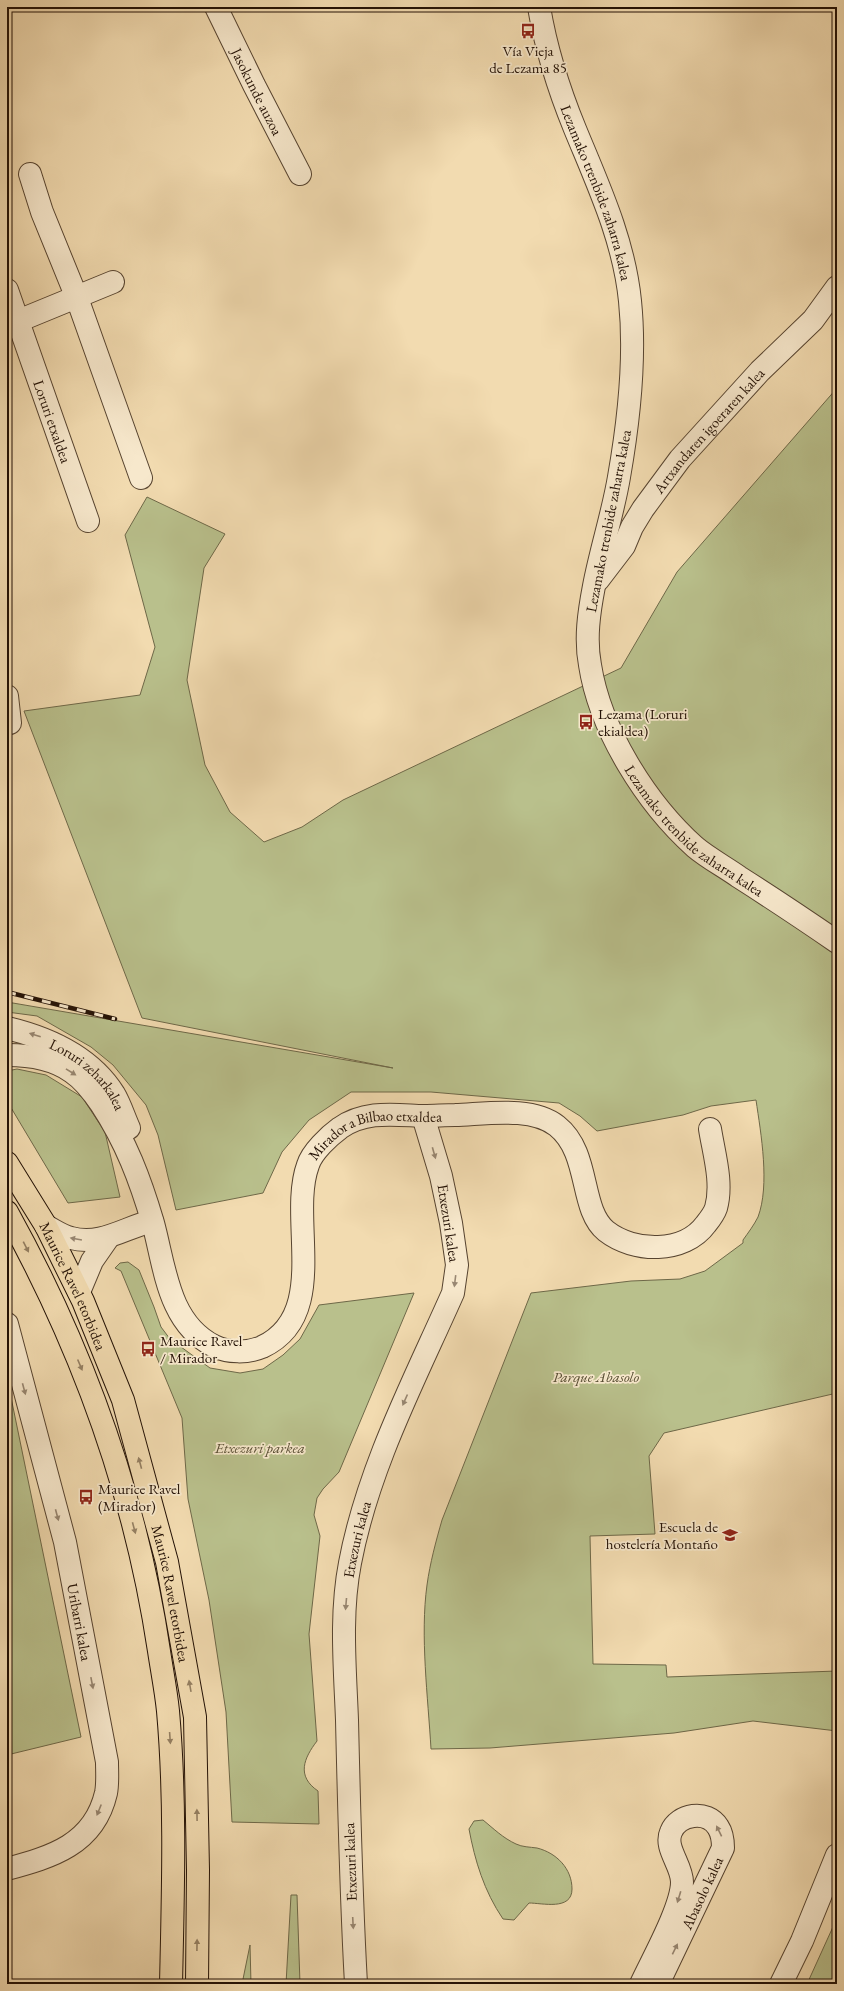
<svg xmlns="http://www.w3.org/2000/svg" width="844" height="1991" font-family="'EB Garamond',serif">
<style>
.green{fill:#b9c08c;stroke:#6e6848}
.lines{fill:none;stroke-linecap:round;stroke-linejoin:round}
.street-casing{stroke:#574430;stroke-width:24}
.primary-casing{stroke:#231105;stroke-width:24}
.street{stroke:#f7e8cc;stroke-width:22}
.primary{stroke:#f2dbb0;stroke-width:22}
.rail-casing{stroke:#231105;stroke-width:4.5}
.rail{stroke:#f7e8cc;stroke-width:3;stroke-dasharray:9;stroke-linecap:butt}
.oneway{fill:#988772}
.oneway2{fill:#958063}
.labels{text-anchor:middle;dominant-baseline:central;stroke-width:3.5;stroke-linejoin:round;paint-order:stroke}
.poi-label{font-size:15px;fill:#231105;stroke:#f7e8cc;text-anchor:start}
.street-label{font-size:15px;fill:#231105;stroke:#f7e8cc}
.park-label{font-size:15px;font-style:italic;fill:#584e34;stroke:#f7e8cc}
</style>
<rect width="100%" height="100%" fill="#f2dbb0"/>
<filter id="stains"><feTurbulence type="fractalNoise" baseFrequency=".005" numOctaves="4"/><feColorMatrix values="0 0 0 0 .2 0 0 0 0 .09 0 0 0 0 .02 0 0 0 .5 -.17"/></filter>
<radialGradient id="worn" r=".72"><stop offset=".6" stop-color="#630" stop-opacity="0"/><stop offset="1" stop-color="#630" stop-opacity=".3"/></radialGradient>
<g class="green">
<path d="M 837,388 L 837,1393 L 664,1433 L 649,1456 L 655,1534 L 590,1536 L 593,1664 L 666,1665 L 667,1677 L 837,1671 L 837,1731 L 753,1721 L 674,1733 L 490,1748 L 431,1749 C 428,1697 420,1636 427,1585 C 430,1563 436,1541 442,1520 L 531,1293 L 631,1281 L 680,1279 L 705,1271 L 743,1243 L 743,1240 C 748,1233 754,1225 758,1217 C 770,1185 761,1134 756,1100 L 711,1106 L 683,1115 L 597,1131 L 580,1116 L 559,1103 L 431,1092 L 351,1092 L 309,1120 L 282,1152 L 263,1193 L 176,1210 L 158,1135 L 146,1105 L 113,1065 L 91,1047 L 37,1016 L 7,1012 L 7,1002 L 393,1068 L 142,1018 L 24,711 L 140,695 L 155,647 L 125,535 L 147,497 L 225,534 L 204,568 L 187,680 L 205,765 L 230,812 L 264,842 L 302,827 L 343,800 L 621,668 L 677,572 Z"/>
<path d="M 17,1069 L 46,1075 L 82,1097 L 105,1132 L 120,1197 L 68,1203 L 7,1101 L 7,1071 Z"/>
<path d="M 128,1262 L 139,1270 L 154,1307 L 161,1327 L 170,1339 L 210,1368 L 240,1373 L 263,1369 L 283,1355 L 300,1339 L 319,1305 L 414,1293 L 339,1472 L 323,1489 L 317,1498 L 314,1515 L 320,1536 L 309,1634 L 317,1741 C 304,1758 296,1776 318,1791 L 319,1824 L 232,1822 L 226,1712 L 209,1600 L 188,1499 L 182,1418 L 121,1271 L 115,1268 L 120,1263 Z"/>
<path d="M 7,1378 L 81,1737 L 7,1755 Z"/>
<path d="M 483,1820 C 494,1829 503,1838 516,1844 C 522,1847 530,1847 537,1848 C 557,1853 572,1869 572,1889 C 572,1911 542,1903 529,1903 L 514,1920 L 503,1919 C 484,1891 475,1861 469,1829 L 474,1821 Z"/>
<path d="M 291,1895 L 297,1895 L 300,1984 L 286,1984 Z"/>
<path d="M 837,1918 L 837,1984 L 807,1984 Z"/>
<path d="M 250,1945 L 251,1984 L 242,1984 Z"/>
</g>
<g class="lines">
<g class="street-casing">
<g id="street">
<path id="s1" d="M 216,7 L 254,85 L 300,174"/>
<path id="s2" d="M 539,7 C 546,49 559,90 575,129 C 598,185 624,240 630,301 C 636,359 629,420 619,477 C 613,513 601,549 594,586 C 589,612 585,639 590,665 C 600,730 646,803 695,847 C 708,858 725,867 739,877 C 772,898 805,920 837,942"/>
<path d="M 30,174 L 42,212 L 77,298 L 141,478"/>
<path id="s3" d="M 7,290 L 88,521"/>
<path d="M 18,321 L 113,282"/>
<path id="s4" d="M 598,580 L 624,546 L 632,527 L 643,509 L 680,459 L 760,371 L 813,320 L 837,287"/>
<path d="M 7,696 L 10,723"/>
<path id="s5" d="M 7,1028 C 49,1038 90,1056 114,1094 C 120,1104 124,1117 129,1128"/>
<path id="s6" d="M 7,1055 C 29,1055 54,1059 72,1072 C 84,1080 93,1092 101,1104 C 126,1142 140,1179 153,1223 C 165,1267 168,1323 214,1346 C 228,1353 248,1353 262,1347 C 331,1315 288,1219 308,1165 C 312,1152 329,1136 340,1128 C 366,1110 394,1115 424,1116 C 434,1116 445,1115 455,1115 C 486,1114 532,1106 557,1126 C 591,1153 579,1209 606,1231 C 634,1253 684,1254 706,1224 C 710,1219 714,1214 716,1208 C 723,1183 714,1154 710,1129"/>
<path d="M 46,1226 C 54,1230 62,1236 71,1238 C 101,1246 124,1228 152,1221"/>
<path d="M 79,1292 L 92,1261 L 108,1238"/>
<path id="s7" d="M 7,1324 L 65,1542 L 107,1762 C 107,1772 108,1783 106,1793 C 94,1845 51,1857 7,1869"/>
<path id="s8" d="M 356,1984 C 351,1896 349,1808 347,1720 C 345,1668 340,1614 350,1563 C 368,1468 414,1381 453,1293 L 457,1265 L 451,1223 L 441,1176 L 423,1116"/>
<path d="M 641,1984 C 652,1960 682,1907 682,1882 C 682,1865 664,1848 671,1832 C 678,1814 707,1809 718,1827 C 722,1833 723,1841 723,1848 L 658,1984"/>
<path d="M 781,1984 L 802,1941 L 837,1855"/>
</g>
</g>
<g class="primary-casing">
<g id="primary">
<path id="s9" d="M 7,1163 L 46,1226 L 83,1301 L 123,1400 L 167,1562 L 195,1717 L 198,1870 L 197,1984"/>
<path d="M 7,1212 C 83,1349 136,1497 159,1651 C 162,1671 166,1691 168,1711 C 176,1802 173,1893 171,1984"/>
</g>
</g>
<use href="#street" class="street"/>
<use href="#primary" class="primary"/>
<g class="rail-casing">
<path id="rail" d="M 7,992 L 115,1019"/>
</g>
<use href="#rail" class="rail"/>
</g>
<defs><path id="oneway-solid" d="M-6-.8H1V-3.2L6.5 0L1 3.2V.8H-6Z"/></defs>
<g class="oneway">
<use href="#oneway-solid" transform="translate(35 1035) rotate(-162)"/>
<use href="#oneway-solid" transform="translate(71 1072) rotate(32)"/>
<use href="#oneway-solid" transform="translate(434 1153) rotate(74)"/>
<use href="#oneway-solid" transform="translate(76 1239) rotate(-170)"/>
<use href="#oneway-solid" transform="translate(455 1281) rotate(97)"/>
<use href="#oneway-solid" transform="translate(24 1389) rotate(75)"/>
<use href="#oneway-solid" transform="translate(405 1400) rotate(114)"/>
<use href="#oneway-solid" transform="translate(57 1515) rotate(75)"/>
<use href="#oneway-solid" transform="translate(346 1604) rotate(95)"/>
<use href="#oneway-solid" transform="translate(92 1683) rotate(79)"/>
<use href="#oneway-solid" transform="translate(99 1810) rotate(112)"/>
<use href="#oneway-solid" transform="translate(719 1831) rotate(-116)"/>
<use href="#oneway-solid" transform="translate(679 1897) rotate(107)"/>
<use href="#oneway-solid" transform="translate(353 1923) rotate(87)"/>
<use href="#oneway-solid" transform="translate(675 1949) rotate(-64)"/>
</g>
<g class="oneway2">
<use href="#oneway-solid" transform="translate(26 1247) rotate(63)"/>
<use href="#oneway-solid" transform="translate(80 1365) rotate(67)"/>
<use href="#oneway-solid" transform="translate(140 1463) rotate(-105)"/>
<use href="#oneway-solid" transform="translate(134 1528) rotate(75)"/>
<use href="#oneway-solid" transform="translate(190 1686) rotate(-100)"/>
<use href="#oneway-solid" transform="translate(170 1738) rotate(86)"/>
<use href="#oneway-solid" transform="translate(197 1815) rotate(-91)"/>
<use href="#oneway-solid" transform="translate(197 1945) rotate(-89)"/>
</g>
<defs>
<g id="bus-bare" transform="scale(1.2)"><path d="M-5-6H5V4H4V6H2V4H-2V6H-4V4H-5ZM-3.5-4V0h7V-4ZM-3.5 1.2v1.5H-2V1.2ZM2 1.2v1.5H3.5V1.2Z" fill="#8f2418" stroke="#f7e8cc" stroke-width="2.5" paint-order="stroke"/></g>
<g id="university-bare" transform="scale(1.2)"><path d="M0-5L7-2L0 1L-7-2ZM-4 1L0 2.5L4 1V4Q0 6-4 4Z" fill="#8f2418" stroke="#f7e8cc" stroke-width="2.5" paint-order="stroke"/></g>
</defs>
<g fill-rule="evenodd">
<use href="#bus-bare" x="528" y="31"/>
<use href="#bus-bare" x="586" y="722"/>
<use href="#bus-bare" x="148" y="1349"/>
<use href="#bus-bare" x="86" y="1497"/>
<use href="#university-bare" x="730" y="1535"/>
</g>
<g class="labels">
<g class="poi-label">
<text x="528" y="50" text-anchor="middle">Vía Vieja<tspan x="528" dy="17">de Lezama 85</tspan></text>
<text x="598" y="713">Lezama (Loruri<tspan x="598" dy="17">ekialdea)</tspan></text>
<text x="160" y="1340">Maurice Ravel<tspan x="160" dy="17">/ Mirador</tspan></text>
<text x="98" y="1488">Maurice Ravel<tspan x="98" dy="17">(Mirador)</tspan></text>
<text x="718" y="1526" text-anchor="end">Escuela de<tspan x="718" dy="17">hostelería Montaño</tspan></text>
</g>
<g class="street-label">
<text stroke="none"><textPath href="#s1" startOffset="94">Jasokunde auzoa</textPath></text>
<text stroke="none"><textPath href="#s2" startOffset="195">Lezamako trenbide zaharra kalea</textPath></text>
<text stroke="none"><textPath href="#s3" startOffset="139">Loruri etxaldea</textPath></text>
<text stroke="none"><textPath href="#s4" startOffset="187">Artxandaren igoeraren kalea</textPath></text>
<text transform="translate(608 521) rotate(-79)">Lezamako trenbide zaharra kalea</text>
<text stroke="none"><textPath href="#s2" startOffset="879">Lezamako trenbide zaharra kalea</textPath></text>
<text stroke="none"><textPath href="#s5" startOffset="96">Loruri zeharkalea</textPath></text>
<text stroke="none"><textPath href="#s6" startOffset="713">Mirador a Bilbao etxaldea</textPath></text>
<text transform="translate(449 1223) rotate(81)">Etxezuri kalea</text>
<text stroke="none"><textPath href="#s9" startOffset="140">Maurice Ravel etorbidea</textPath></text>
<text stroke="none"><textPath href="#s8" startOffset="446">Etxezuri kalea</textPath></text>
<text stroke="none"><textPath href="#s9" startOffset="464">Maurice Ravel etorbidea</textPath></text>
<text stroke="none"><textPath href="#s7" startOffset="307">Uribarri kalea</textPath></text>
<text transform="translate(350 1862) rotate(-92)">Etxezuri kalea</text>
<text transform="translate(702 1893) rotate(-65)">Abasolo kalea</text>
</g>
<g class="park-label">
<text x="596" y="1376">Parque Abasolo</text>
<text x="260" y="1447">Etxezuri parkea</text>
</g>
</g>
<rect width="844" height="1991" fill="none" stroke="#f2dbb0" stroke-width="24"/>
<rect x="8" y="8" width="828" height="1975" fill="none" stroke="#231105" stroke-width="2"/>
<rect x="12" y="12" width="820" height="1967" fill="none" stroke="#231105"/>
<rect width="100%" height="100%" filter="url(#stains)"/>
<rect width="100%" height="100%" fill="url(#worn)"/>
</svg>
